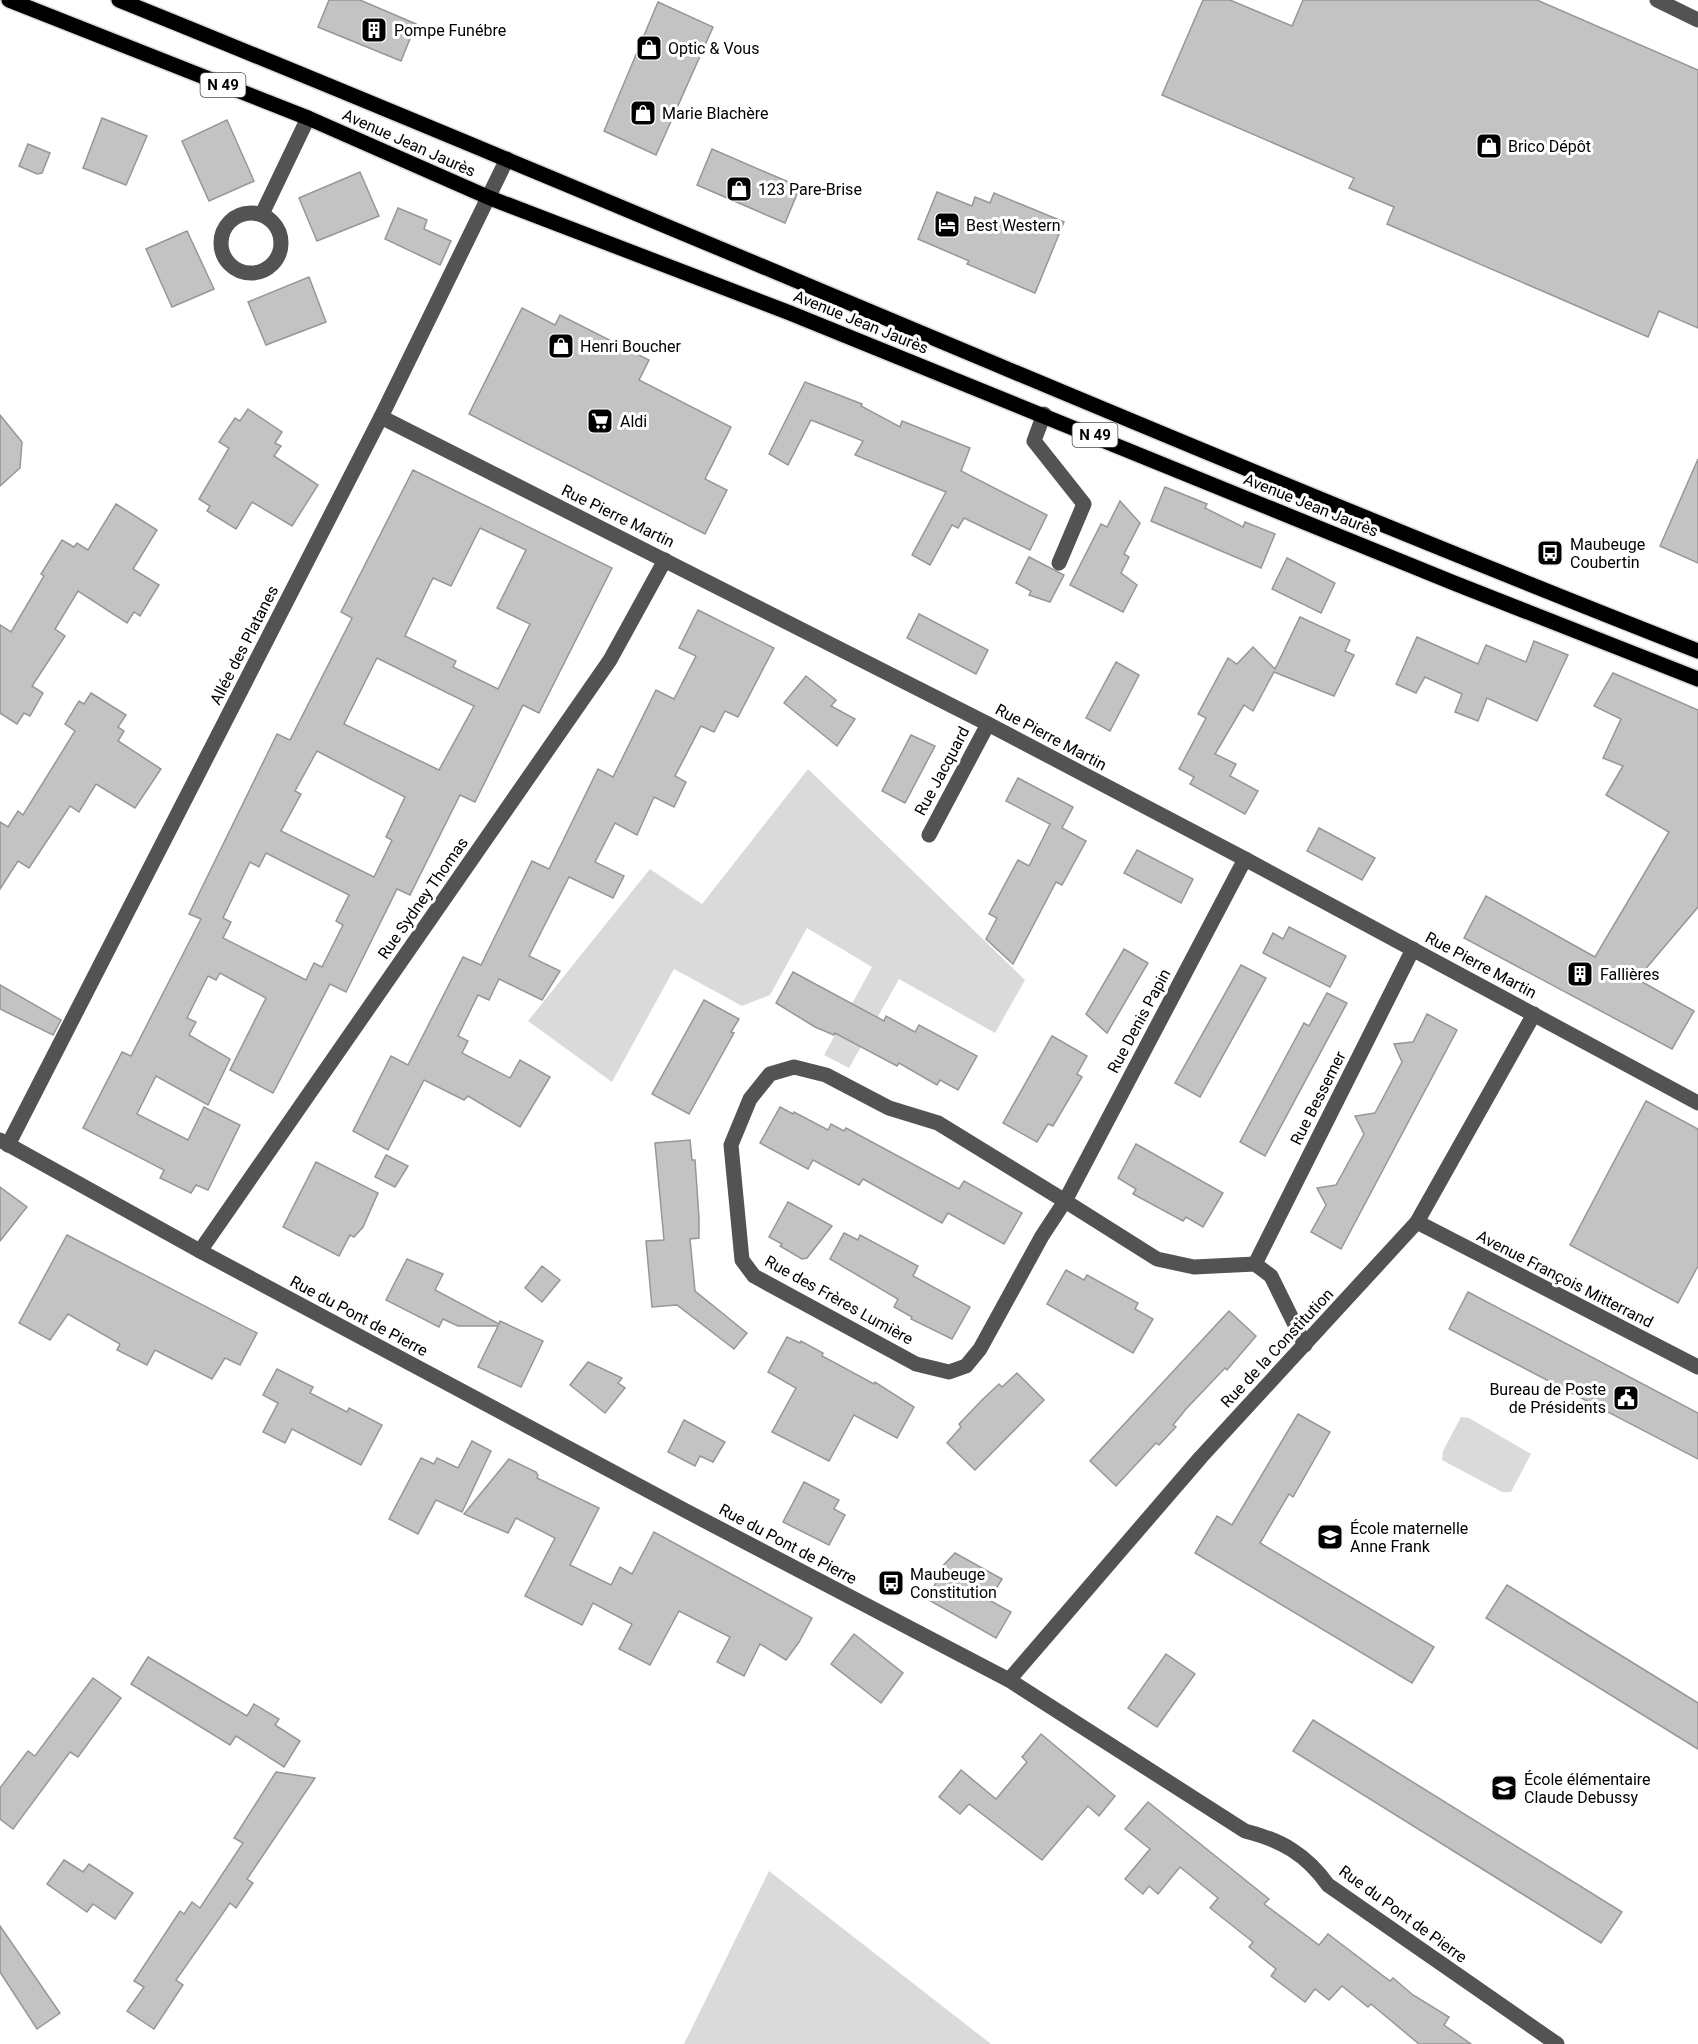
<svg xmlns="http://www.w3.org/2000/svg" width="1698" height="2044" font-family="Roboto,sans-serif">
<style>
.green{fill:#dadada}
.building{fill:#c3c3c3;stroke:#979797;stroke-width:1.5;fill-rule:evenodd}
.lines{fill:none;stroke-linecap:round;stroke-linejoin:round}
.major-casing{stroke:#dbdbdb;stroke-width:18}
.minor{stroke:#535353;stroke-width:15}
.major{stroke:#000;stroke-width:15}
.labels{text-anchor:middle;dominant-baseline:central;stroke-width:6;stroke-linejoin:round;paint-order:stroke}
.shield{fill:#fff;stroke:#4c4c4c;stroke-width:1.5}
.shield-label{font-size:15px;font-weight:bold;fill:#000}
.poi-label{font-size:16px;fill:#000;stroke:#fff;text-anchor:start}
.street-label{font-size:16px;fill:#000;stroke:#fff}
</style>
<rect width="100%" height="100%" fill="#fff"/>
<g class="green">
<path d="M 808,769 L 1025,980 L 995,1033 L 899,979 L 849,1068 L 824,1055 L 872,967 L 807,928 L 770,995 L 742,1006 L 674,969 L 612,1082 L 528,1021 L 650,869 L 702,904 Z"/>
<path d="M 1461,1417 L 1469,1418 L 1531,1454 L 1511,1492 L 1502,1492 L 1442,1460 L 1443,1451 Z"/>
<path d="M 769,1871 L 991,2044 L 684,2044 Z"/>
</g>
<g class="building">
<path d="M 329,0 L 360,0 L 416,24 L 401,61 L 318,27 Z"/>
<path d="M 1203,0 L 1230,0 L 1292,26 L 1303,0 L 1537,0 L 1698,70 L 1698,328 L 1659,311 L 1648,337 L 1547,293 L 1387,224 L 1394,207 L 1349,188 L 1354,178 L 1162,95 Z"/>
<path d="M 658,2 L 713,27 L 656,155 L 604,131 Z"/>
<path d="M 102,118 L 147,136 L 126,185 L 83,168 Z"/>
<path d="M 227,120 L 254,181 L 209,201 L 182,141 Z"/>
<path d="M 28,144 L 50,153 L 42,173 L 37,174 L 19,166 Z"/>
<path d="M 712,149 L 800,187 L 785,223 L 697,185 Z"/>
<path d="M 360,172 L 379,216 L 317,241 L 299,198 Z"/>
<path d="M 937,192 L 972,206 L 975,197 L 990,203 L 994,193 L 1064,222 L 1035,293 L 967,264 L 969,261 L 918,239 Z"/>
<path d="M 398,208 L 427,220 L 424,229 L 451,241 L 440,265 L 385,239 Z"/>
<path d="M 187,231 L 214,289 L 172,307 L 146,249 Z"/>
<path d="M 309,277 L 326,322 L 266,345 L 248,302 Z"/>
<path d="M 522,308 L 555,325 L 560,315 L 649,360 L 639,380 L 731,427 L 705,479 L 727,490 L 705,534 L 469,414 Z"/>
<path d="M 805,382 L 862,404 L 861,406 L 900,427 L 902,421 L 970,448 L 961,471 L 1047,515 L 1030,550 L 964,518 L 958,528 L 952,525 L 930,565 L 912,555 L 946,492 L 855,455 L 863,441 L 811,420 L 788,465 L 769,454 Z"/>
<path d="M 248,409 L 282,432 L 275,443 L 281,446 L 274,456 L 318,485 L 292,526 L 252,502 L 236,529 L 207,511 L 210,506 L 199,499 L 229,448 L 219,442 L 235,418 L 240,421 Z"/>
<path d="M 0,415 L 22,442 L 20,468 L 0,486 Z"/>
<path d="M 1698,459 L 1698,563 L 1660,546 Z"/>
<path d="M 413,470 L 612,568 L 539,713 L 523,705 L 475,802 L 460,795 L 410,895 L 397,889 L 346,992 L 330,984 L 273,1093 L 230,1070 L 266,998 L 220,973 L 216,980 L 208,976 L 187,1018 L 196,1022 L 189,1035 L 230,1059 L 208,1105 L 156,1076 L 137,1114 L 188,1140 L 204,1107 L 240,1125 L 208,1190 L 196,1185 L 191,1193 L 160,1178 L 164,1170 L 83,1128 L 122,1052 L 131,1056 L 201,919 L 189,914 L 277,734 L 290,740 L 352,618 L 341,612 ZM 480,528 L 526,550 L 497,608 L 530,624 L 498,689 L 453,667 L 456,661 L 405,636 L 433,578 L 451,586 ZM 377,658 L 474,706 L 439,770 L 344,724 ZM 317,751 L 405,797 L 386,837 L 392,840 L 374,877 L 281,831 L 301,794 L 295,791 ZM 266,853 L 349,895 L 336,921 L 343,925 L 322,967 L 314,963 L 306,980 L 223,938 L 231,922 L 223,918 L 250,862 L 259,867 Z"/>
<path d="M 1165,487 L 1207,504 L 1205,508 L 1243,527 L 1245,522 L 1275,534 L 1261,568 L 1151,521 Z"/>
<path d="M 1120,501 L 1140,523 L 1124,554 L 1129,557 L 1121,573 L 1137,585 L 1123,612 L 1070,585 L 1101,524 L 1107,527 Z"/>
<path d="M 116,504 L 157,530 L 133,569 L 159,585 L 140,616 L 134,612 L 127,623 L 78,591 L 55,629 L 65,636 L 32,686 L 43,693 L 30,716 L 24,713 L 17,724 L 0,713 L 0,625 L 11,632 L 44,576 L 41,574 L 62,540 L 74,547 L 77,543 L 88,550 Z"/>
<path d="M 1029,557 L 1064,575 L 1050,602 L 1029,595 L 1031,591 L 1016,583 Z"/>
<path d="M 1287,558 L 1335,583 L 1321,613 L 1272,589 Z"/>
<path d="M 698,610 L 774,648 L 738,717 L 725,711 L 714,732 L 701,726 L 675,776 L 686,782 L 674,807 L 654,797 L 637,835 L 615,823 L 595,862 L 624,876 L 613,898 L 569,877 L 529,956 L 560,971 L 542,1000 L 499,979 L 489,1000 L 478,995 L 458,1036 L 468,1041 L 462,1053 L 510,1078 L 520,1060 L 550,1077 L 520,1127 L 468,1096 L 464,1100 L 424,1080 L 388,1150 L 353,1131 L 391,1056 L 408,1065 L 463,957 L 481,965 L 532,861 L 549,869 L 598,769 L 613,777 L 656,690 L 674,699 L 696,656 L 679,648 Z"/>
<path d="M 919,614 L 988,650 L 976,674 L 907,638 Z"/>
<path d="M 1300,617 L 1350,640 L 1345,651 L 1354,655 L 1334,696 L 1274,672 L 1253,711 L 1244,705 L 1215,754 L 1236,764 L 1230,776 L 1258,791 L 1245,814 L 1190,784 L 1194,777 L 1179,769 L 1206,718 L 1198,714 L 1228,658 L 1237,664 L 1253,647 L 1275,669 Z"/>
<path d="M 1417,637 L 1478,664 L 1486,645 L 1526,662 L 1534,641 L 1568,655 L 1537,721 L 1487,698 L 1478,721 L 1455,712 L 1462,694 L 1425,677 L 1416,693 L 1396,684 Z"/>
<path d="M 1116,662 L 1139,675 L 1110,731 L 1086,718 Z"/>
<path d="M 1613,673 L 1698,710 L 1698,907 L 1637,979 L 1694,1011 L 1672,1049 L 1464,938 L 1486,896 L 1595,957 L 1669,832 L 1606,795 L 1623,766 L 1603,758 L 1621,719 L 1594,706 Z"/>
<path d="M 806,676 L 836,700 L 831,706 L 855,719 L 837,746 L 784,703 Z"/>
<path d="M 91,693 L 126,715 L 118,727 L 124,731 L 118,741 L 161,769 L 135,808 L 96,784 L 79,812 L 70,806 L 29,868 L 18,861 L 0,889 L 0,822 L 8,827 L 18,811 L 23,815 L 75,731 L 65,724 L 79,701 L 84,704 Z"/>
<path d="M 911,735 L 935,746 L 905,803 L 882,791 Z"/>
<path d="M 1018,778 L 1073,807 L 1062,828 L 1086,841 L 1062,885 L 1056,882 L 1013,964 L 986,939 L 997,918 L 989,914 L 1018,860 L 1029,866 L 1050,824 L 1006,801 Z"/>
<path d="M 1319,828 L 1375,858 L 1362,880 L 1307,851 Z"/>
<path d="M 1137,850 L 1193,879 L 1181,903 L 1124,873 Z"/>
<path d="M 1289,927 L 1346,956 L 1330,987 L 1263,953 L 1273,933 L 1283,939 Z"/>
<path d="M 1124,949 L 1148,963 L 1107,1033 L 1086,1014 Z"/>
<path d="M 1241,965 L 1266,978 L 1200,1097 L 1175,1083 Z"/>
<path d="M 793,972 L 884,1021 L 886,1016 L 915,1032 L 919,1025 L 977,1056 L 958,1090 L 940,1080 L 937,1085 L 899,1063 L 897,1066 L 835,1033 L 834,1035 L 815,1027 L 776,1003 Z"/>
<path d="M 0,985 L 61,1020 L 53,1035 L 0,1009 Z"/>
<path d="M 1327,993 L 1347,1003 L 1265,1156 L 1240,1142 L 1304,1023 L 1309,1026 Z"/>
<path d="M 704,1000 L 739,1019 L 731,1032 L 734,1033 L 689,1114 L 652,1094 Z"/>
<path d="M 1427,1014 L 1457,1030 L 1341,1249 L 1311,1232 L 1326,1205 L 1317,1188 L 1336,1185 L 1364,1134 L 1355,1116 L 1375,1113 L 1402,1062 L 1394,1044 L 1413,1042 Z"/>
<path d="M 1052,1036 L 1087,1056 L 1077,1074 L 1082,1077 L 1053,1126 L 1048,1124 L 1037,1142 L 1003,1123 Z"/>
<path d="M 1646,1101 L 1698,1129 L 1698,1266 L 1678,1303 L 1570,1245 Z"/>
<path d="M 780,1107 L 793,1114 L 794,1112 L 828,1130 L 831,1124 L 844,1131 L 846,1128 L 959,1189 L 964,1181 L 1022,1213 L 1004,1244 L 948,1213 L 942,1223 L 863,1179 L 859,1185 L 813,1160 L 808,1169 L 760,1143 Z"/>
<path d="M 690,1140 L 692,1160 L 695,1160 L 699,1218 L 699,1238 L 690,1239 L 695,1291 L 747,1333 L 734,1349 L 677,1305 L 652,1307 L 646,1241 L 664,1240 L 655,1143 Z"/>
<path d="M 1136,1144 L 1223,1193 L 1203,1227 L 1186,1217 L 1183,1221 L 1133,1194 L 1136,1189 L 1118,1178 Z"/>
<path d="M 386,1155 L 408,1166 L 395,1187 L 375,1177 Z"/>
<path d="M 316,1162 L 378,1193 L 363,1227 L 354,1237 L 350,1235 L 339,1256 L 283,1227 Z"/>
<path d="M 0,1187 L 27,1207 L 0,1241 Z"/>
<path d="M 788,1202 L 832,1226 L 807,1258 L 802,1259 L 780,1246 L 782,1244 L 769,1237 Z"/>
<path d="M 844,1233 L 858,1240 L 860,1235 L 918,1266 L 913,1276 L 970,1307 L 952,1339 L 911,1319 L 912,1317 L 894,1307 L 898,1299 L 830,1259 Z"/>
<path d="M 67,1235 L 257,1333 L 240,1365 L 225,1358 L 212,1379 L 155,1350 L 147,1365 L 117,1350 L 120,1344 L 68,1314 L 50,1340 L 19,1323 Z"/>
<path d="M 407,1259 L 443,1274 L 435,1290 L 499,1324 L 500,1321 L 543,1341 L 521,1387 L 478,1367 L 498,1326 L 458,1326 L 443,1319 L 439,1327 L 386,1300 Z"/>
<path d="M 542,1266 L 560,1280 L 542,1302 L 525,1288 Z"/>
<path d="M 1066,1270 L 1084,1280 L 1087,1275 L 1138,1303 L 1135,1309 L 1153,1319 L 1133,1353 L 1047,1304 Z"/>
<path d="M 1468,1292 L 1698,1413 L 1698,1459 L 1449,1329 Z"/>
<path d="M 1229,1311 L 1256,1336 L 1227,1370 L 1225,1368 L 1186,1409 L 1173,1425 L 1176,1427 L 1159,1445 L 1156,1443 L 1116,1486 L 1090,1461 Z"/>
<path d="M 787,1337 L 800,1343 L 801,1341 L 823,1353 L 822,1356 L 874,1384 L 875,1382 L 914,1407 L 897,1438 L 854,1415 L 829,1461 L 772,1432 L 796,1388 L 768,1372 Z"/>
<path d="M 588,1362 L 622,1378 L 618,1383 L 625,1388 L 605,1413 L 570,1385 Z"/>
<path d="M 277,1369 L 313,1387 L 310,1393 L 347,1412 L 349,1408 L 382,1425 L 361,1465 L 292,1429 L 285,1443 L 263,1432 L 278,1403 L 263,1395 Z"/>
<path d="M 1017,1373 L 1044,1400 L 975,1470 L 947,1443 L 961,1427 L 959,1424 L 981,1401 L 999,1384 L 1002,1387 Z"/>
<path d="M 1298,1414 L 1330,1432 L 1293,1497 L 1289,1494 L 1260,1543 L 1434,1647 L 1412,1683 L 1195,1553 L 1217,1516 L 1232,1525 Z"/>
<path d="M 684,1420 L 725,1442 L 713,1462 L 700,1456 L 695,1466 L 668,1452 Z"/>
<path d="M 472,1441 L 491,1451 L 462,1512 L 436,1500 L 418,1534 L 389,1519 L 421,1458 L 434,1464 L 437,1458 L 458,1468 Z"/>
<path d="M 509,1459 L 536,1472 L 538,1475 L 537,1478 L 599,1508 L 570,1565 L 611,1585 L 620,1567 L 632,1574 L 654,1532 L 812,1618 L 799,1642 L 786,1660 L 760,1644 L 744,1676 L 717,1662 L 730,1637 L 679,1611 L 650,1665 L 619,1649 L 632,1624 L 593,1603 L 582,1625 L 525,1596 L 555,1538 L 516,1518 L 508,1533 L 464,1514 Z"/>
<path d="M 804,1482 L 839,1500 L 834,1509 L 845,1515 L 829,1545 L 783,1522 Z"/>
<path d="M 955,1553 L 1002,1579 L 989,1600 L 1011,1612 L 996,1638 L 927,1599 L 939,1577 L 935,1574 Z"/>
<path d="M 1507,1585 L 1698,1703 L 1698,1749 L 1486,1618 Z"/>
<path d="M 854,1634 L 903,1673 L 881,1703 L 831,1664 Z"/>
<path d="M 1166,1654 L 1195,1674 L 1157,1727 L 1128,1708 Z"/>
<path d="M 148,1657 L 247,1716 L 254,1704 L 279,1719 L 275,1725 L 300,1741 L 284,1767 L 236,1736 L 230,1745 L 131,1684 Z"/>
<path d="M 93,1678 L 121,1698 L 78,1757 L 70,1752 L 13,1829 L 0,1819 L 0,1788 L 28,1751 L 35,1756 Z"/>
<path d="M 1313,1720 L 1622,1912 L 1601,1943 L 1293,1751 Z"/>
<path d="M 1041,1734 L 1115,1796 L 1099,1816 L 1088,1806 L 1042,1860 L 969,1804 L 960,1814 L 939,1797 L 961,1770 L 996,1799 L 1027,1762 L 1022,1757 Z"/>
<path d="M 276,1772 L 315,1778 L 247,1879 L 253,1883 L 236,1908 L 230,1903 L 176,1980 L 183,1985 L 154,2029 L 127,2011 L 144,1987 L 134,1981 L 180,1911 L 184,1914 L 192,1902 L 200,1908 L 243,1843 L 234,1838 Z"/>
<path d="M 1148,1802 L 1269,1899 L 1264,1904 L 1319,1945 L 1328,1934 L 1390,1981 L 1393,1978 L 1413,1995 L 1449,2017 L 1444,2025 L 1471,2044 L 1419,2044 L 1371,2004 L 1368,2007 L 1342,1986 L 1329,2000 L 1315,1989 L 1305,2002 L 1271,1976 L 1276,1969 L 1249,1947 L 1253,1942 L 1210,1908 L 1218,1898 L 1180,1867 L 1158,1894 L 1149,1886 L 1143,1894 L 1125,1879 L 1150,1849 L 1125,1829 Z"/>
<path d="M 64,1860 L 83,1872 L 89,1864 L 133,1893 L 115,1919 L 93,1904 L 87,1912 L 47,1884 Z"/>
<path d="M 0,1926 L 60,2013 L 37,2029 L 0,1972 Z"/>
</g>
<g class="lines">
<g class="major-casing">
<g id="major">
<path d="M 9,0 L 308,118 L 490,198 L 790,313 L 1454,583 L 1698,679"/>
<path d="M 119,0 C 647,213 1168,443 1698,651"/>
</g>
</g>
<g class="minor">
<path d="M 1657,0 L 1698,20"/>
<circle cx="251" cy="243" r="30"/>
<path d="M 262,214 L 308,118"/>
<path d="M 1044,414 L 1034,441 L 1084,504 L 1059,563"/>
<path d="M 381,417 L 988,724 L 1245,859 L 1698,1103"/>
<path d="M 929,835 L 988,724"/>
<path d="M 1245,859 L 1065,1201 L 938,1123 L 889,1108 L 826,1075 L 794,1067 L 770,1074 L 750,1099 L 731,1145 L 742,1260 L 754,1276 L 916,1364 L 949,1372 L 966,1366 L 980,1349 L 1042,1236 L 1065,1201 L 1157,1259 L 1194,1267 L 1255,1264 L 1271,1276 L 1305,1345"/>
<path d="M 0,1140 L 200,1251 L 688,1512 L 1009,1680 L 1245,1831 C 1281,1840 1306,1854 1328,1885 L 1557,2044"/>
<path d="M 8,1145 L 381,417 L 507,159"/>
<path d="M 1417,1222 L 1698,1367"/>
<path d="M 200,1251 L 610,660 L 665,560"/>
<path d="M 1255,1264 L 1413,949"/>
<path d="M 1009,1680 L 1201,1457 L 1417,1222 L 1534,1014"/>
</g>
<use href="#major" class="major"/>
</g>
<defs>
<g id="building-square" transform="scale(1.35)"><rect x="-9" y="-9" width="18" height="18" rx="4" fill="#000" stroke="#fff"/><path d="M-4-6H4V6H1V3H-1V6H-4ZM-2.5-4.3h1.7v1.8h-1.7ZM.8-4.3h1.7v1.8H.8ZM-2.5-1h1.7V.8h-1.7ZM.8-1h1.7V.8H.8Z" fill="#fff"/></g>
<g id="shop-square" transform="scale(1.35)"><rect x="-9" y="-9" width="18" height="18" rx="4" fill="#000" stroke="#fff"/><path d="M-5-2.5h2.3a2.7 3.5 0 0 1 5.4 0H5L5.5 6h-11ZM-1.5-2.5h3a1.5 2.3 0 0 0-3 0Z" fill="#fff"/></g>
<g id="hotel-square" transform="scale(1.35)"><rect x="-9" y="-9" width="18" height="18" rx="4" fill="#000" stroke="#fff"/><path d="M-6-4.5h1.5V1H6V5H4.5V3h-9V5H-6ZM-4 0a1.8 1.8 0 1 1 3.6 0ZM.5 0V-2.5h3Q6-2.5 6 0Z" fill="#fff"/></g>
<g id="supermarket-square" transform="scale(1.35)"><rect x="-9" y="-9" width="18" height="18" rx="4" fill="#000" stroke="#fff"/><path d="M-6-5.5h2.5l.6 2H6L4.5 2H-2.5L-4.4-4H-6ZM-1.5 3.2a1.3 1.3 0 1 0 .1 0ZM3 3.2a1.3 1.3 0 1 0 .1 0Z" fill="#fff"/></g>
<g id="bus-square" transform="scale(1.35)"><rect x="-9" y="-9" width="18" height="18" rx="4" fill="#000" stroke="#fff"/><path d="M-5-6H5V4H4V6H2V4H-2V6H-4V4H-5ZM-3.5-4V0h7V-4ZM-3.5 1.2v1.5H-2V1.2ZM2 1.2v1.5H3.5V1.2Z" fill="#fff"/></g>
<g id="civic-square" transform="scale(1.35)"><rect x="-9" y="-9" width="18" height="18" rx="4" fill="#000" stroke="#fff"/><path d="M-.6-6.5H3V-4.5H.6V-3L4-1V1h2V6H-6V1h2V-1L-.6-3ZM-1.2 2.5V6h2.4V2.5Z" fill="#fff"/></g>
<g id="school-square" transform="scale(1.35)"><rect x="-9" y="-9" width="18" height="18" rx="4" fill="#000" stroke="#fff"/><path d="M0-5L7-2L0 1L-7-2ZM-4 1L0 2.5L4 1V4Q0 6-4 4Z" fill="#fff"/></g>
</defs>
<g fill-rule="evenodd">
<use href="#building-square" x="374" y="30"/>
<use href="#shop-square" x="649" y="48"/>
<use href="#shop-square" x="643" y="113"/>
<use href="#shop-square" x="1489" y="146"/>
<use href="#shop-square" x="739" y="189"/>
<use href="#hotel-square" x="947" y="225"/>
<use href="#shop-square" x="561" y="346"/>
<use href="#supermarket-square" x="600" y="421"/>
<use href="#bus-square" x="1550" y="553"/>
<use href="#building-square" x="1580" y="974"/>
<use href="#civic-square" x="1626" y="1398"/>
<use href="#school-square" x="1330" y="1537"/>
<use href="#bus-square" x="891" y="1583"/>
<use href="#school-square" x="1504" y="1788"/>
</g>
<g class="labels">
<g class="shield">
<rect x="200.5" y="73" width="45" height="24" rx="4.5"/>
<rect x="1072.5" y="423" width="45" height="24" rx="4.5"/>
</g>
<g class="shield-label">
<text x="223" y="85">N 49</text>
<text x="1095" y="435">N 49</text>
</g>
<g class="poi-label">
<text x="394" y="30">Pompe Funébre</text>
<text x="668" y="48">Optic &amp; Vous</text>
<text x="662" y="113">Marie Blachère</text>
<text x="1508" y="146">Brico Dépôt</text>
<text x="758" y="189">123 Pare-Brise</text>
<text x="966" y="225">Best Western</text>
<text x="580" y="346">Henri Boucher</text>
<text x="620" y="421">Aldi</text>
<text x="1570" y="544">Maubeuge<tspan x="1570" dy="18">Coubertin</tspan></text>
<text x="1600" y="974">Fallières</text>
<text x="1606" y="1389" text-anchor="end">Bureau de Poste<tspan x="1606" dy="18">de Présidents</tspan></text>
<text x="1350" y="1528">École maternelle<tspan x="1350" dy="18">Anne Frank</tspan></text>
<text x="910" y="1574">Maubeuge<tspan x="910" dy="18">Constitution</tspan></text>
<text x="1524" y="1779">École élémentaire<tspan x="1524" dy="18">Claude Debussy</tspan></text>
</g>
<g class="street-label">
<text transform="translate(409 143) rotate(24)">Avenue Jean Jaurès</text>
<text transform="translate(861 322) rotate(22)">Avenue Jean Jaurès</text>
<text transform="translate(1311 505) rotate(22)">Avenue Jean Jaurès</text>
<text transform="translate(618 516) rotate(26)">Rue Pierre Martin</text>
<text transform="translate(244 645) rotate(-63)">Allée des Platanes</text>
<text transform="translate(1051 737) rotate(28)">Rue Pierre Martin</text>
<text transform="translate(942 771) rotate(-62)">Rue Jacquard</text>
<text transform="translate(423 898) rotate(-55)">Rue Sydney Thomas</text>
<text transform="translate(1481 965) rotate(28)">Rue Pierre Martin</text>
<text transform="translate(1139 1021) rotate(-62)">Rue Denis Papin</text>
<text transform="translate(1318 1098) rotate(-63)">Rue Bessemer</text>
<text transform="translate(1565 1279) rotate(27)">Avenue François Mitterrand</text>
<text transform="translate(839 1300) rotate(29)">Rue des Frères Lumière</text>
<text transform="translate(359 1316) rotate(28)">Rue du Pont de Pierre</text>
<text transform="translate(1277 1348) rotate(-47)">Rue de la Constitution</text>
<text transform="translate(788 1544) rotate(28)">Rue du Pont de Pierre</text>
<text transform="translate(1403 1914) rotate(36)">Rue du Pont de Pierre</text>
</g>
</g>
</svg>
